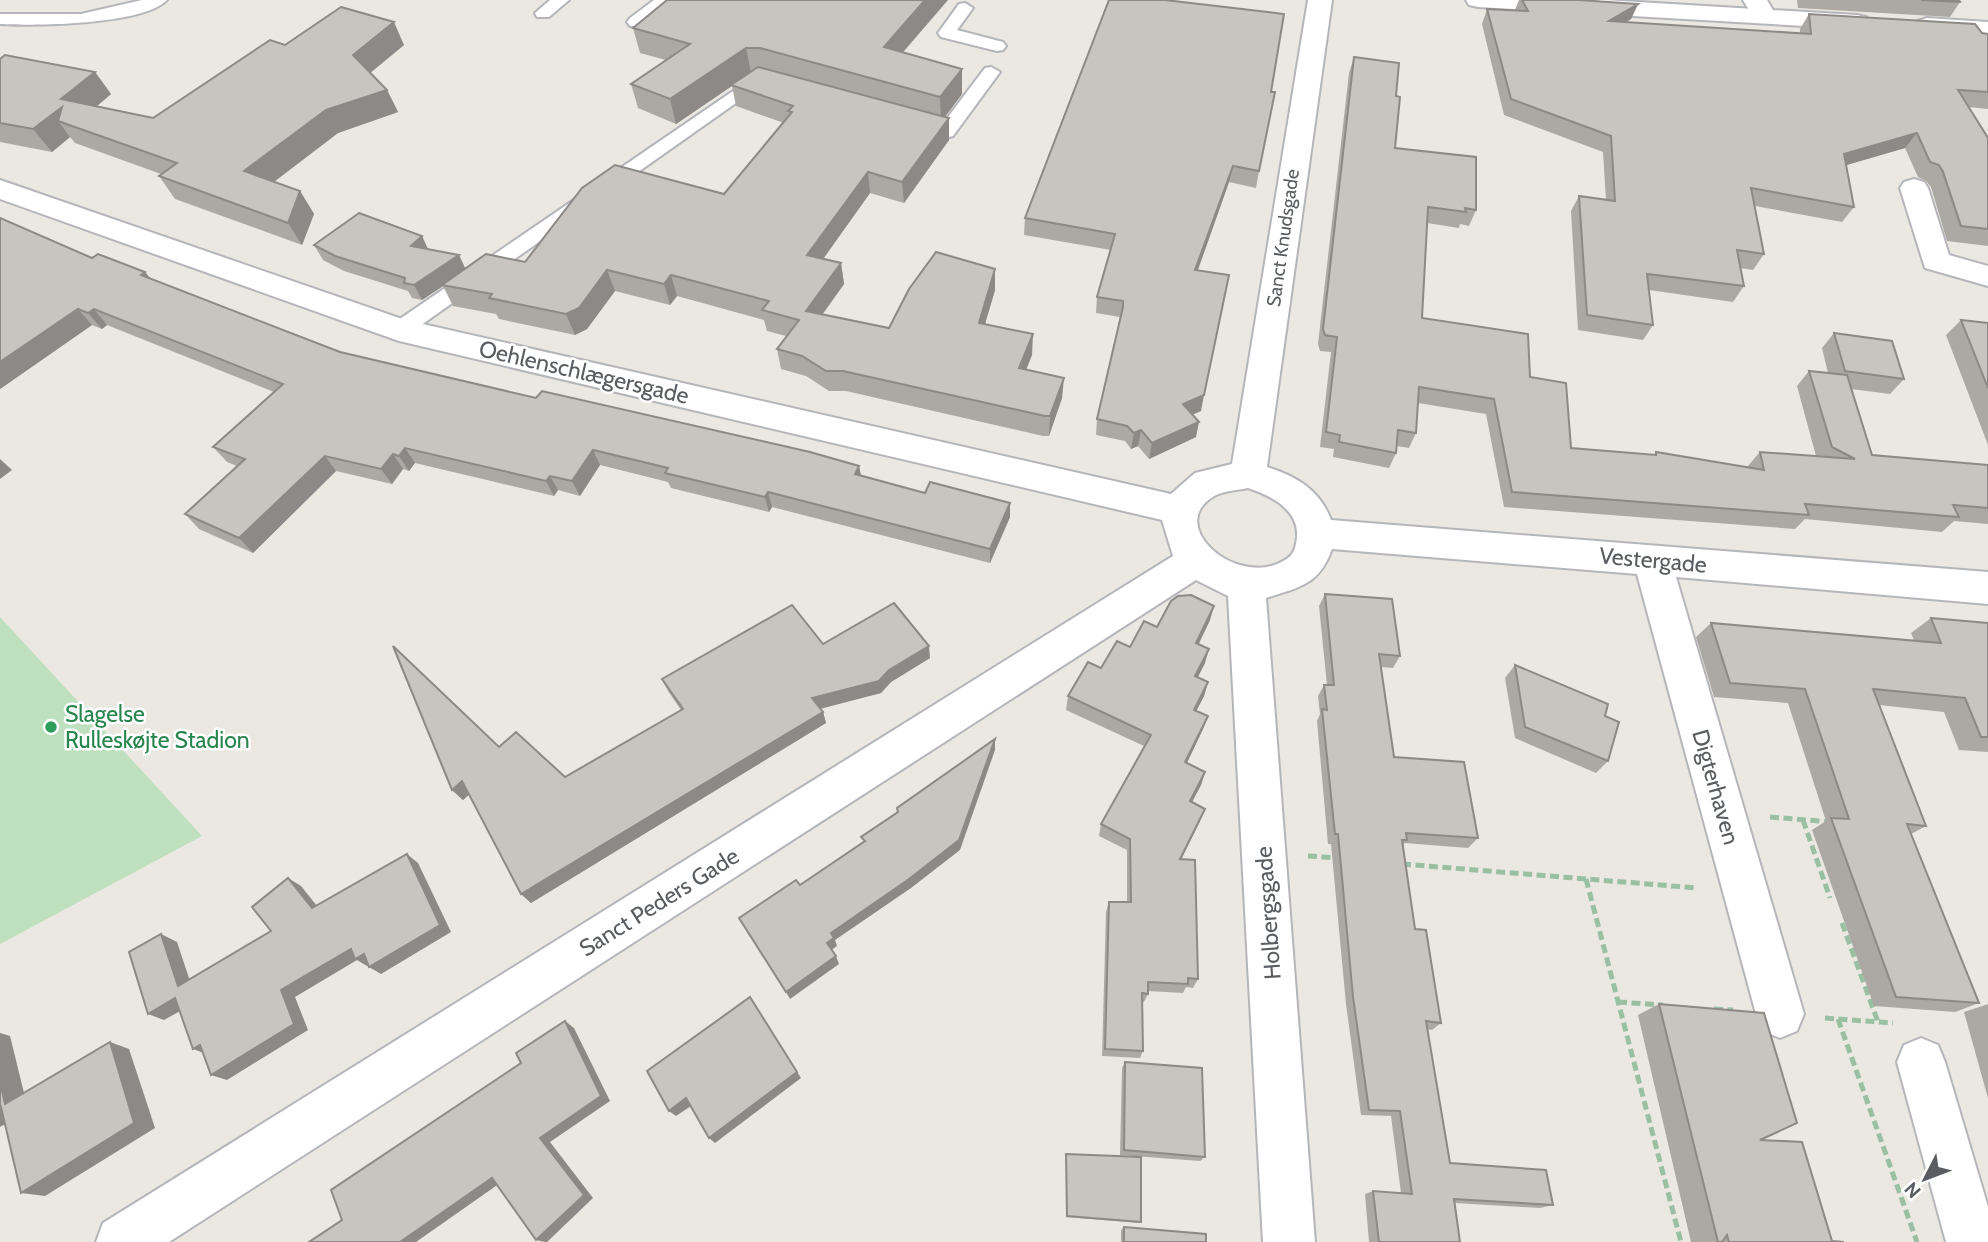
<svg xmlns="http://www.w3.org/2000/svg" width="1988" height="1242" font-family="Cabin,sans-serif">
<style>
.green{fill:#bfe0be}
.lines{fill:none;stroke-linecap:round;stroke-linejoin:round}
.service-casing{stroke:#b3b6ba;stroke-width:4}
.minor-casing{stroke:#b3b6ba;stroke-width:4}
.tertiary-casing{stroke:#b3b6ba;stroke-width:4}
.path{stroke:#99c0a3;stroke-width:5;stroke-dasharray:9 4.5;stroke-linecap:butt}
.service{fill:#fff;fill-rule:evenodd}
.minor{fill:#fff;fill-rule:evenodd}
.tertiary{fill:#fff;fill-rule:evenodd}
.wall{fill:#aca9a5}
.shaded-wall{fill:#8c8986}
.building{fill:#c8c4c0;stroke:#8c8986;stroke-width:2}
.leisure-dot{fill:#2e9e5b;stroke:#fff;stroke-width:2.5}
.labels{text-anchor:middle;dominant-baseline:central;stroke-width:5;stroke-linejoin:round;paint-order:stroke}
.far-street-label{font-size:19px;fill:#595c60;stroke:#fff}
.street-label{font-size:23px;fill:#595c60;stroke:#fff}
.leisure-label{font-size:23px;fill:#27864d;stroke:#fff;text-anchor:start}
</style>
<rect width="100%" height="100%" fill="#eae8e0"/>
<path class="green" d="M 0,617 L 202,836 L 0,944 Z"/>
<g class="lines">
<g class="service-casing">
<g id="service">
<path d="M 142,0 L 167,0 C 144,25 34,26 0,24 L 0,14 L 81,14 Z"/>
<path d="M 550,0 L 569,0 L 549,17 L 537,17 L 535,13 Z"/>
<path d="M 654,0 L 673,0 L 642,26 L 630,26 L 627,22 L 630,18 Z"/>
<path d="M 965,3 L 973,8 L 957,30 L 1003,42 L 1006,46 L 1003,50 L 997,51 L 941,37 L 938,33 L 941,29 L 959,4 Z"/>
<path d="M 991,67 L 1000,72 L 953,136 L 946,138 L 911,128 L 909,124 L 918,118 L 942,125 L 985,68 Z"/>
<path d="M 758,74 L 772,81 L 769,85 L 760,86 L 407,335 L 391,335 L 388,330 L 391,325 Z"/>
</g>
</g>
<g class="minor-casing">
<g id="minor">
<path d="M 1308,0 L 1332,0 L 1267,467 C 1296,476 1320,490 1331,520 L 1988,572 L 1988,604 L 1676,577 L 1804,1014 L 1797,1031 L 1780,1038 L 1763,1031 L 1756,1014 L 1637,574 L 1332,549 C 1319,585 1300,587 1266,598 L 1315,1242 L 1263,1242 L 1228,596 L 1196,580 L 169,1242 L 96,1242 L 103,1223 L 1173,556 L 1162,520 L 399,341 L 0,199 L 0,180 L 405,320 L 1171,494 L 1195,473 L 1232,464 ZM 1248,488 C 1272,496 1299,510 1297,537 C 1296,547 1294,555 1285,560 C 1237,590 1162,524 1216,495 C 1225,491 1238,490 1248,488 Z"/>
<path d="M 1743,0 L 1767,0 L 1777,17 L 1774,22 L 1756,22 Z"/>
<path d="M 1914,179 L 1924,182 L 1928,188 L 1949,255 L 1988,266 L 1988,286 L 1925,268 L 1900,188 L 1904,182 Z"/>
<path d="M 1921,1038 L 1938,1045 L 1945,1062 L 1988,1207 L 1988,1242 L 1946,1242 L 1897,1062 L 1904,1045 Z"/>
</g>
</g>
<g class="tertiary-casing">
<g id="tertiary">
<path d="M 1466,0 L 1605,0 L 1857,15 L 1866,17 L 1869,22 L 1866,27 L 1857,29 L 1478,7 L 1469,5 Z"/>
<path d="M 1927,18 L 1988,22 L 1988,38 L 1918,31 L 1914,26 L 1918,21 Z"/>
</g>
</g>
<g class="path">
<path d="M 1770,817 L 1831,822"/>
<path d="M 1803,820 L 1830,898"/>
<path d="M 1308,856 L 1338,858"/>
<path d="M 1402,864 L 1697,888"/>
<path d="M 1586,879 L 1681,1242"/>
<path d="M 1842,923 L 1878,1022"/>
<path d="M 1618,1002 L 1663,1005"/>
<path d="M 1714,1009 L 1733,1010"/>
<path d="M 1825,1018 L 1893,1023"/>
<path d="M 1838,1019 L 1917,1242"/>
</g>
<use href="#service" class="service"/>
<use href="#minor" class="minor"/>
<use href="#tertiary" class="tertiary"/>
</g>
<g class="wall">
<path d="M 1109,0 L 1259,171 L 1256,188 L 1229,182 L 1198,270 L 1201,411 L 1193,414 L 1196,437 L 1149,459 L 1138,446 L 1131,449 L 1125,441 L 1096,435 L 1097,419 L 1120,317 L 1096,313 L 1097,297 L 1111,250 L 1024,235 L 1025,218 Z"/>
<path d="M 1519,0 L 1579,0 L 1638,4 L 1631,19 L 1625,22 L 1800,33 L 1800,29 L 1809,14 L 1988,34 L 1988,109 L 1969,107 L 1988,138 L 1988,246 L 1947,241 L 1931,187 L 1926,181 L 1918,177 L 1905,148 L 1846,165 L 1854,207 L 1842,222 L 1755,206 L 1764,254 L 1753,270 L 1740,268 L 1744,286 L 1733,302 L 1649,290 L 1653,325 L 1643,340 L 1578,330 L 1571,211 L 1579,196 L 1606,200 L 1603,152 L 1504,115 L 1482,24 L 1487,9 L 1515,10 Z"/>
<path d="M 1797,0 L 1959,0 L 1960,2 L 1950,17 L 1798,8 Z"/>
<path d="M 633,28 L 903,52 L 962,69 L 962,94 L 945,117 L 949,118 L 949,140 L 904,203 L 870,193 L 823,259 L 841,263 L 844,284 L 823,314 L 889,328 L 995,269 L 995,290 L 985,324 L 1032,355 L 1026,370 L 1062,398 L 1049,436 L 1043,436 L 846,391 L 829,391 L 806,376 L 781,369 L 777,349 L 786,336 L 767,331 L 764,320 L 677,296 L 670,305 L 615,291 L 587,329 L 575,335 L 499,319 L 496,314 L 453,306 L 443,286 L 422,300 L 412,298 L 408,291 L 344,271 L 323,260 L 314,245 L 422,236 L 428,249 L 459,255 L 465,269 L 525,262 L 724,194 L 784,123 L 736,106 L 732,86 L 676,124 L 638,108 L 631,84 L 666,60 L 640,53 Z"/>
<path d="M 285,45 L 404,45 L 370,73 L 387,90 L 398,112 L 338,133 L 274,182 L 300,191 L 314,214 L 302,245 L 175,199 L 159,176 L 161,174 L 75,143 L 70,137 L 52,152 L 0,142 L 0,59 L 95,72 L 111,94 L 97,106 L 153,118 Z"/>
<path d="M 1354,57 L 1396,96 L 1395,148 L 1476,210 L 1469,226 L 1460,224 L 1459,228 L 1427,223 L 1422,318 L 1530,377 L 1571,448 L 1654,455 L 1656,452 L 1747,467 L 1760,452 L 1816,456 L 1797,386 L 1809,371 L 1828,373 L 1822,348 L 1834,333 L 1904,379 L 1890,394 L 1851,389 L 1872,455 L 1988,465 L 1988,524 L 1954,521 L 1942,532 L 1805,519 L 1795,529 L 1504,507 L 1486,414 L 1418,403 L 1416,433 L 1409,448 L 1397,446 L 1396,453 L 1389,468 L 1333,457 L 1334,449 L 1320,447 L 1331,352 L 1320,351 L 1318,344 L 1349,73 Z"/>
<path d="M 92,258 L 145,272 L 151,279 L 340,352 L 536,398 L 859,466 L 861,476 L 925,493 L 1010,503 L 1010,517 L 990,563 L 772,507 L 769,512 L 671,488 L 668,482 L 600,465 L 580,496 L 558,490 L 554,496 L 415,463 L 409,471 L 403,469 L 392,484 L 336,471 L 253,553 L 199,529 L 185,514 L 237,466 L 227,462 L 213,447 L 274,392 L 107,325 L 102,329 L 92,325 L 0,389 Z"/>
<path d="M 1961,320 L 1988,323 L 1988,445 L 1946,335 Z"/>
<path d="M 1325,594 L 1400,656 L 1393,668 L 1380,667 L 1394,757 L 1478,838 L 1468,848 L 1405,843 L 1403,845 L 1415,929 L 1441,1023 L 1432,1030 L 1427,1029 L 1450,1163 L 1553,1205 L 1540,1208 L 1455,1203 L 1460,1242 L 1369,1242 L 1365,1194 L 1373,1191 L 1401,1193 L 1391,1116 L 1361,1115 L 1346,1004 L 1331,844 L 1328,844 L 1317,721 L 1320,714 L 1318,696 L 1324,685 L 1327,685 L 1319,606 Z"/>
<path d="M 1931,618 L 1988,623 L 1988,752 L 1959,750 L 1944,712 L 1879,705 L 1926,826 L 1911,834 L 1979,1003 L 1955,1012 L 1874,1006 L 1812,830 L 1826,821 L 1788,703 L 1714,697 L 1696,637 L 1711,623 L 1914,640 L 1911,633 Z"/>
<path d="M 1210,620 L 1199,644 L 1205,663 L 1198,677 L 1208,682 L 1204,696 L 1196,711 L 1208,716 L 1203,729 L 1187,763 L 1205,772 L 1201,785 L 1192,802 L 1200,821 L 1181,859 L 1198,979 L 1193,988 L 1186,987 L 1183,993 L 1148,991 L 1148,994 L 1144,1002 L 1142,1002 L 1143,1051 L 1140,1058 L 1102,1056 L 1106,912 L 1109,902 L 1127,902 L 1127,850 L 1099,836 L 1101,824 L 1144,746 L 1066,710 L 1068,696 L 1101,668 L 1157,627 Z"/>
<path d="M 823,644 L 930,658 L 891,682 L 881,693 L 820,708 L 823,712 L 826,723 L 531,903 L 521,894 L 469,794 L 463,800 L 452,790 L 499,747 L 565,777 L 681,710 L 668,691 L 662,679 Z"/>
<path d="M 1515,665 L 1605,716 L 1608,761 L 1596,773 L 1515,738 L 1505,678 Z"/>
<path d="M 1659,1004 L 1760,1140 L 1832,1241 L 1844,1242 L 1691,1242 L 1638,1015 Z"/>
<path d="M 1988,1004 L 1988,1098 L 1964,1012 Z"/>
<path d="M 1125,1062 L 1205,1157 L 1200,1161 L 1120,1155 L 1122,1068 Z"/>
<path d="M 1066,1154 L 1141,1222 L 1139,1223 L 1066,1217 Z"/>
<path d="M 1124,1227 L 1206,1242 L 1121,1242 L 1121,1230 Z"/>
</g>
<g class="shaded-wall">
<path d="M 925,0 L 948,0 L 886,72 L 884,47 Z"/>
<path d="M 1638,4 L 1631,19 L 1602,37 L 1609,21 Z"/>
<path d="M 394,22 L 404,45 L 364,78 L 353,55 Z"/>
<path d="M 746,48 L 751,73 L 676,124 L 670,99 Z"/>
<path d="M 962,69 L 962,94 L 941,122 L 940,97 Z"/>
<path d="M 95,72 L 111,94 L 78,122 L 61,99 Z"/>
<path d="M 387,90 L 398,112 L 338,133 L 259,193 L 244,171 L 326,110 Z"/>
<path d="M 62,107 L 58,121 L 70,137 L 52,152 L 33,129 Z"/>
<path d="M 949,118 L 949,140 L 904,203 L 902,182 Z"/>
<path d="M 1917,133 L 1905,148 L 1833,169 L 1844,154 Z"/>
<path d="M 1233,166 L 1229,182 L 1192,286 L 1195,270 Z"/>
<path d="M 868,172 L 870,193 L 811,276 L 807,255 Z"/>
<path d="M 300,191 L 314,214 L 302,245 L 288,223 Z"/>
<path d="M 422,236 L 429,252 L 411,246 Z"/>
<path d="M 459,255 L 466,270 L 442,285 L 443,286 L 422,300 L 414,285 Z"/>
<path d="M 841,263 L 844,284 L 810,331 L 806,311 Z"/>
<path d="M 995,269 L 995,290 L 979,344 L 979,323 Z"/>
<path d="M 607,270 L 615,291 L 587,329 L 575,335 L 566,314 Z"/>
<path d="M 145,272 L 158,288 L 141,275 Z"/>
<path d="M 671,275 L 677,296 L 670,305 L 664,284 Z"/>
<path d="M 78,309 L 92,325 L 0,389 L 0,362 Z"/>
<path d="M 94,309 L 107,325 L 102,329 L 88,313 Z"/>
<path d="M 1033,334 L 1032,355 L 1018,389 L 1019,368 Z"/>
<path d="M 1064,378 L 1062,398 L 1049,436 L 1050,416 Z"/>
<path d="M 1204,395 L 1201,411 L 1180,420 L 1183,404 Z"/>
<path d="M 1199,422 L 1196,437 L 1149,459 L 1152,443 Z"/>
<path d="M 1141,430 L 1138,446 L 1131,449 L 1134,433 Z"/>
<path d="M 405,448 L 415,463 L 409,471 L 399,456 Z"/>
<path d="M 593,450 L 600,465 L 580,496 L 572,481 Z"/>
<path d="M 393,454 L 403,469 L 392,484 L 381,469 Z"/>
<path d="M 325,456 L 336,471 L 253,553 L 239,538 Z"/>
<path d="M 0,459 L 12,470 L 0,479 Z"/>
<path d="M 859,466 L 862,481 L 855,474 Z"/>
<path d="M 550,476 L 558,490 L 554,496 L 546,481 Z"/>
<path d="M 768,492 L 772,507 L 769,512 L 765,497 Z"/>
<path d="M 1010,503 L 1010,517 L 990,563 L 990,549 Z"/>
<path d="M 1214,606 L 1210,620 L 1192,657 L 1196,643 Z"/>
<path d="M 929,646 L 930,658 L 891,682 L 881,693 L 816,710 L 812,698 L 889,670 Z"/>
<path d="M 1209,649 L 1205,663 L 1191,690 L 1195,676 Z"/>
<path d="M 1208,682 L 1204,696 L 1190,723 L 1194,710 Z"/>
<path d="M 823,712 L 826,723 L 531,903 L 521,894 Z"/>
<path d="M 1208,716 L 1203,729 L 1181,775 L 1185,762 Z"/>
<path d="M 995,739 L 995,750 L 960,850 L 911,888 L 835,940 L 837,946 L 830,951 L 827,943 L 831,933 Z"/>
<path d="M 1205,772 L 1201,785 L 1186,813 L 1190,801 Z"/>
<path d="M 462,781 L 472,792 L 463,800 L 452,790 Z"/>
<path d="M 1205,809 L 1200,821 L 1176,870 L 1180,859 Z"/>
<path d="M 407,854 L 418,863 L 451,932 L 381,974 L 369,967 Z"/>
<path d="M 288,878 L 301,886 L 325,916 L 312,908 Z"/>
<path d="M 161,934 L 177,942 L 194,993 L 178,986 Z"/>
<path d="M 351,949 L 364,954 L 376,961 L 367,966 L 357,960 L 295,997 L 308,1030 L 227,1080 L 211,1075 L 281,990 Z"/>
<path d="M 836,956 L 839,964 L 790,999 L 786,992 Z"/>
<path d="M 750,997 L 801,1078 L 715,1143 L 709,1138 Z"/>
<path d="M 175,998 L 191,1005 L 164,1020 L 148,1014 Z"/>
<path d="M 565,1021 L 574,1028 L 610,1101 L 550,1142 L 593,1198 L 547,1242 L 545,1242 L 536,1240 L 540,1138 Z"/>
<path d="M 0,1033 L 10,1036 L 28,1109 L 5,1104 L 0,1082 Z"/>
<path d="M 110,1042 L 129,1049 L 155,1128 L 45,1196 L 21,1193 Z"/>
<path d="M 200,1045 L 209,1055 L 193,1049 Z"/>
<path d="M 686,1098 L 694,1104 L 676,1116 L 669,1111 Z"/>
<path d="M 1,1107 L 24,1113 L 0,1127 L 0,1108 Z"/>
<path d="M 492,1178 L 503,1181 L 416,1242 L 400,1242 Z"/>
</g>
<g class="building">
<path d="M 667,0 L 925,0 L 884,47 L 962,69 L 940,97 L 760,48 L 746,48 L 670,99 L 631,84 L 690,44 L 633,28 Z"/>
<path d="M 1109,0 L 1165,0 L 1284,14 L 1271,92 L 1275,92 L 1259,171 L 1233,166 L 1195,270 L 1229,275 L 1204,395 L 1183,404 L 1199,422 L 1152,443 L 1141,430 L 1134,433 L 1127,426 L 1097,419 L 1123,307 L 1123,301 L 1097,297 L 1115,234 L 1025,218 Z"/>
<path d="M 1522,0 L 1579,0 L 1638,4 L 1609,21 L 1811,34 L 1809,14 L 1975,24 L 1982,33 L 1988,34 L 1988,92 L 1958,90 L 1988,138 L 1988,229 L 1961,226 L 1943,172 L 1939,165 L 1930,162 L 1917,133 L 1844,154 L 1854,207 L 1751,188 L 1764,254 L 1737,250 L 1744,286 L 1647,274 L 1653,325 L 1587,315 L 1579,196 L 1615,201 L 1611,136 L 1511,99 L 1487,9 L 1528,11 Z"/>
<path d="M 1921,0 L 1959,0 L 1960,2 Z"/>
<path d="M 341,7 L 394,22 L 353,55 L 387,90 L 326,110 L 244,171 L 300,191 L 288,223 L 159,176 L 177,163 L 58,121 L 62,107 L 33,129 L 0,123 L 0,59 L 5,55 L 95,72 L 61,99 L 153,118 L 270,40 L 285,45 Z"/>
<path d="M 1354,57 L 1399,63 L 1396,96 L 1400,97 L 1395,148 L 1476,157 L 1476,210 L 1465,208 L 1466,212 L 1428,207 L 1422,318 L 1528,334 L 1530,377 L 1566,383 L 1571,448 L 1656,455 L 1656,452 L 1764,470 L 1760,452 L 1855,459 L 1832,447 L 1809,371 L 1847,375 L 1872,455 L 1988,465 L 1988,508 L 1953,505 L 1959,517 L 1805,504 L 1809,515 L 1512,492 L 1494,399 L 1419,387 L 1416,433 L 1398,430 L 1396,453 L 1339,442 L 1340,435 L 1326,432 L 1337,337 L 1325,335 L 1323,329 Z"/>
<path d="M 758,67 L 949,118 L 902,182 L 868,172 L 807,255 L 841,263 L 806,311 L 889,328 L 909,289 L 936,252 L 995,269 L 979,323 L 1033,334 L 1019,368 L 1064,378 L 1050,416 L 1045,416 L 843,371 L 826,371 L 802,356 L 777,349 L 799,320 L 762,310 L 769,301 L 671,275 L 664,284 L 607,270 L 579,308 L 566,314 L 489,298 L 492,294 L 442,285 L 486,254 L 525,262 L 582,188 L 615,165 L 724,194 L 792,112 L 788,111 L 793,106 L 731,85 Z"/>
<path d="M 359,213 L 422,236 L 411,246 L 459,255 L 414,285 L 404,283 L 405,278 L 335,256 L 314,245 Z"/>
<path d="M 0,218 L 92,258 L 98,254 L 145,272 L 141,275 L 340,352 L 536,398 L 542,391 L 810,452 L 859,466 L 855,474 L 925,493 L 930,482 L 1010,503 L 990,549 L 768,492 L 765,497 L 665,473 L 668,468 L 593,450 L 572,481 L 550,476 L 546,481 L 405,448 L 399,456 L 393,454 L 381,469 L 325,456 L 239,538 L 185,514 L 245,459 L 213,447 L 283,384 L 94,309 L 88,313 L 78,309 L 0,362 Z"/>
<path d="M 1961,320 L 1988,323 L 1988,388 Z"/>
<path d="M 1834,333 L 1892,341 L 1904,379 L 1845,371 Z"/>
<path d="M 1325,594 L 1392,599 L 1400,656 L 1379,654 L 1394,757 L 1464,762 L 1478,838 L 1406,833 L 1407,840 L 1402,840 L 1415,929 L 1426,930 L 1441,1023 L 1426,1021 L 1450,1163 L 1546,1170 L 1553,1205 L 1454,1199 L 1460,1242 L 1379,1242 L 1373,1191 L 1412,1194 L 1400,1111 L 1369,1110 L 1353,997 L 1338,834 L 1335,834 L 1322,709 L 1327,710 L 1324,685 L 1334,685 Z"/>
<path d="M 1191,595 L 1214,606 L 1196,643 L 1209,649 L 1195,676 L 1208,682 L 1194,710 L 1208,716 L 1185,762 L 1205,772 L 1190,801 L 1205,809 L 1180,859 L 1195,860 L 1198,979 L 1188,978 L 1188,984 L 1148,982 L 1148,994 L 1142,993 L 1143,1051 L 1105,1049 L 1109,902 L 1131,902 L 1130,839 L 1101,824 L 1151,735 L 1068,696 L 1088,662 L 1101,668 L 1117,641 L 1130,647 L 1144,621 L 1157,627 L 1171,601 L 1178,596 Z"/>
<path d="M 894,603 L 929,646 L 889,670 L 879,681 L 812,698 L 823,712 L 521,894 L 462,781 L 452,790 L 393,646 L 499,747 L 516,732 L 565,777 L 683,709 L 662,679 L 792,605 L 823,644 Z"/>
<path d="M 1931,618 L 1988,623 L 1988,737 L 1981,737 L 1965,698 L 1873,689 L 1926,826 L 1907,824 L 1979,1003 L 1896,997 L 1831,818 L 1849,819 L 1805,689 L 1730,683 L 1711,623 L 1941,643 Z"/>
<path d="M 1515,665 L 1608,704 L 1605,716 L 1619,722 L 1608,761 L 1525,727 Z"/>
<path d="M 995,739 L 959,840 L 909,879 L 831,933 L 834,938 L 827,943 L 836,956 L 786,992 L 739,918 L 796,880 L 800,885 L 865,841 L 861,837 L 898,812 L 897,808 Z"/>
<path d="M 407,854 L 440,925 L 369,967 L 364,954 L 355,959 L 351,949 L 281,990 L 294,1024 L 211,1075 L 200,1045 L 193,1049 L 175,998 L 148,1014 L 129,952 L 161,934 L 178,986 L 271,931 L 252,907 L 288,878 L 312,908 Z"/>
<path d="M 750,997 L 797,1072 L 709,1138 L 686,1098 L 669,1111 L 647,1071 Z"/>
<path d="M 1659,1004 L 1764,1013 L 1797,1123 L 1760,1140 L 1802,1142 L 1832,1241 L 1844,1242 L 1729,1242 L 1727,1235 L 1722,1242 L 1718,1242 Z"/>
<path d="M 565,1021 L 601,1096 L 540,1138 L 584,1195 L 536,1240 L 492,1178 L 400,1242 L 309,1242 L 342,1220 L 331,1190 L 521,1063 L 516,1053 Z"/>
<path d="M 110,1042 L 134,1123 L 21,1193 L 1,1107 L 0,1108 L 0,1082 L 5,1104 Z"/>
<path d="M 1125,1062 L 1202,1068 L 1205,1157 L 1124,1150 Z"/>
<path d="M 1066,1154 L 1141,1157 L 1141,1222 L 1067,1216 Z"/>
<path d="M 1124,1227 L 1206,1234 L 1206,1242 L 1124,1242 Z"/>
</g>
<circle class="leisure-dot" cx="51" cy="727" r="7"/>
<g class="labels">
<g class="far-street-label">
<text transform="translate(1283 238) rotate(-82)">Sanct Knudsgade</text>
</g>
<g class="street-label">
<text transform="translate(584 372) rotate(13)">Oehlenschlægersgade</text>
<text transform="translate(1653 560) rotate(5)">Vestergade</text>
<text transform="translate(1716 787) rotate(74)">Digterhaven</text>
<text transform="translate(659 902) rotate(-32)">Sanct Peders Gade</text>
<text transform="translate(1268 913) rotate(-94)">Holbergsgade</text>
</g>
<g class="leisure-label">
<text x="65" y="714">Slagelse<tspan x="65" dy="26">Rulleskøjte Stadion</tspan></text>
</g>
</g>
<g transform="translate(1925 1179) rotate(228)" stroke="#ffffff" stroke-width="5" paint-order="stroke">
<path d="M0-5L12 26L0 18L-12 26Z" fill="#595c60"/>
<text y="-10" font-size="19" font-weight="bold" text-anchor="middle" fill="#595c60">N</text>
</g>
</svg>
